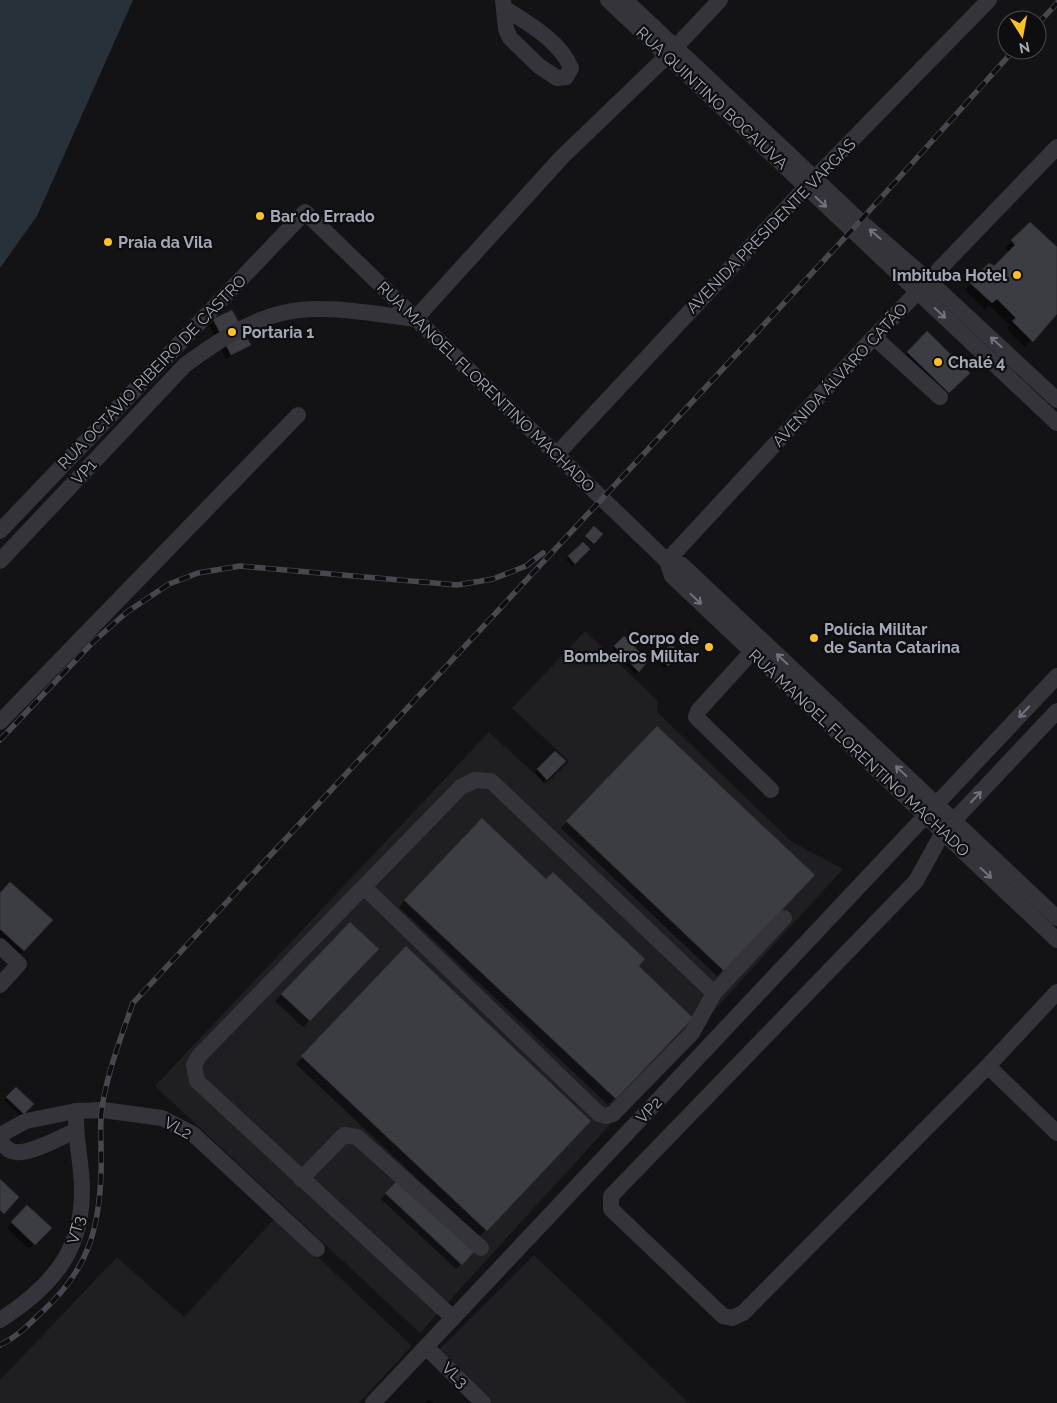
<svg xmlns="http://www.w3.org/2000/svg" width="1057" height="1403" font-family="Raleway,sans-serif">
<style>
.built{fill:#1f1f22}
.water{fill:#283139}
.shadow{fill:#0007}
.building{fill:#3c3d42;stroke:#2d2d31}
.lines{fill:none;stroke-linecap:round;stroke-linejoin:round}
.minor{stroke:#34343a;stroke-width:16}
.rail-casing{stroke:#46484f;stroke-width:5.5}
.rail{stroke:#0e0e10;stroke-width:4;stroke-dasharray:11;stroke-linecap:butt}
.oneway{stroke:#71747e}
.poi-dot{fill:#ffc121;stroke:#0e0e10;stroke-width:2}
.labels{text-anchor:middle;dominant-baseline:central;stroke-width:4.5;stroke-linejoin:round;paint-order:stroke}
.street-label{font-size:16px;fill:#a3a8b6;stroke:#0e0e10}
.poi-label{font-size:16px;font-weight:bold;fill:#a3a8b6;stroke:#0e0e10;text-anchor:start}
</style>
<rect width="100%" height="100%" fill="#131315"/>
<g class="built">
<path d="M 585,631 L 658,701 L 657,712 L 792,842 L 843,869 L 420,1333 L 155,1086 L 489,732 L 546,784 L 569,761 L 512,708 Z"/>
<path d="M 276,1217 L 412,1346 L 359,1403 L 0,1403 L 0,1380 L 117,1257 L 184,1317 Z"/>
<path d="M 534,1255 L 689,1403 L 492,1403 L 438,1351 Z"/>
</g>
<path class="water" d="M 0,0 L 133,0 L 37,216 L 0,268 Z"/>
<g class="shadow">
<path d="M 1030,223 L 1057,249 L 1057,312 L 1025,347 L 1007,329 L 1010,325 L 989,305 L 984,309 L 965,290 L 982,271 L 994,268 L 1010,252 L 1005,248 Z"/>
<path d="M 231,312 L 249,345 L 226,359 L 209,325 Z"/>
<path d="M 927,333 L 968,373 L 944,397 L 903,357 Z"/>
<path d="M 594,528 L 602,534 L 592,544 L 585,538 Z"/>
<path d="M 583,543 L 588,549 L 572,566 L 566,560 Z"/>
<path d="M 624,638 L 647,661 L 635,674 L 612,650 Z"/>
<path d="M 671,645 L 678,653 L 664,668 L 656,661 Z"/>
<path d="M 657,727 L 813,876 L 717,976 L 561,828 Z"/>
<path d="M 555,752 L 564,761 L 543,782 L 535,772 Z"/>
<path d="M 482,820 L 692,1018 L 608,1105 L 399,907 Z"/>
<path d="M 0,894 L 51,921 L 19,955 L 0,938 Z"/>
<path d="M 350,923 L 377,949 L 303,1027 L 275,1001 Z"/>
<path d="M 406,948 L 590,1121 L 479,1237 L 296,1064 Z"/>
<path d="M 16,1089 L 32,1105 L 21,1116 L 4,1100 Z"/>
<path d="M 398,1182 L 473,1252 L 456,1269 L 381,1199 Z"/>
<path d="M 27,1207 L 50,1228 L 29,1249 L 7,1228 Z"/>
<path d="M 429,1399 L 433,1403 L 425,1403 Z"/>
</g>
<g class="building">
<path d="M 1030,222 L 1057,247 L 1057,314 L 1033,342 L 1012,321 L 1016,318 L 997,299 L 992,303 L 970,283 L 989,263 L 994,266 L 1015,245 L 1011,240 Z"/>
<path d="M 232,310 L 251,345 L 231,355 L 213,319 Z"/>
<path d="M 927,331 L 970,373 L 949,393 L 907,352 Z"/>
<path d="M 594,526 L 603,534 L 594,544 L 585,536 Z"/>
<path d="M 583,542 L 590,549 L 575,564 L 568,556 Z"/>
<path d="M 624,636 L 648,661 L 639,672 L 614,646 Z"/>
<path d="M 671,644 L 680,653 L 668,666 L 659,657 Z"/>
<path d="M 657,726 L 815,875 L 724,971 L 566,821 Z"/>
<path d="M 555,751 L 566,761 L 547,780 L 537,769 Z"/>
<path d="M 482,818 L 546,879 L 553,872 L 645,959 L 639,966 L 693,1018 L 616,1099 L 404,900 Z"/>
<path d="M 10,882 L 53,920 L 24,951 L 0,929 L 0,893 Z"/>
<path d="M 350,922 L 379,949 L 310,1021 L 281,994 Z"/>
<path d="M 406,946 L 591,1121 L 487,1231 L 301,1056 Z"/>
<path d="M 16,1087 L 34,1104 L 24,1114 L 6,1097 Z"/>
<path d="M 0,1179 L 19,1197 L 4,1214 L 0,1210 Z"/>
<path d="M 398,1180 L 474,1252 L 462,1265 L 385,1193 Z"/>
<path d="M 27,1205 L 52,1228 L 35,1245 L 11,1222 Z"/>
</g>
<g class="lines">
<g class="minor">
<path d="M 503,0 L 506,29 L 510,38 L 539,66 L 557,78 L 566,77 L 571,68 C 560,41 529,24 504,8"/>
<path d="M 608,0 L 1057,423"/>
<path d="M 625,0 L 860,221 L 928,280 L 1057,400"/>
<path d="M 415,319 L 562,157 L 667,56 L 720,0"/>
<path d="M 874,337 L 940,397"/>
<path d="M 556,455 L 806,187 L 989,0"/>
<path d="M 0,531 L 305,212 L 667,561 L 682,565 L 1057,918"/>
<path d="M 0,561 L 185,365 C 215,343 246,322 282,313 C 322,303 375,314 415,319"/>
<path d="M 667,561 L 874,337 L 1057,147"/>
<path d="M 667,561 L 672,576 L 1057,940"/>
<path d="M 759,644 L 698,711 L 696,717 L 771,790"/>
<path d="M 1057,711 L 943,832 L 916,881 L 611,1196 L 611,1209 L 723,1316 L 732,1318 L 743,1313 L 988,1066 L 1057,992"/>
<path d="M 0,722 L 298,415"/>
<path d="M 364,887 L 599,1114 L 606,1116 L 613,1114 L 692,1033 L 714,993"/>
<path d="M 0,946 L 19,964 L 0,985"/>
<path d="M 988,1066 L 1057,1133"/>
<path d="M 0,1135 L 26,1121 L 76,1111 L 103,1110 L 162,1118 L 193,1134 L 317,1249"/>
<path d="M 0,1142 C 5,1146 9,1152 16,1152 C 31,1154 61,1137 75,1131"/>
<path d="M 301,1179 L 344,1135 L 357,1137 L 481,1248"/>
<path d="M 453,1318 L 197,1081 L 194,1065 L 199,1056 L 461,787 L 475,780 L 491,781 L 714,993 L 784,918"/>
<path d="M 0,1320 C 58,1283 88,1243 81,1172 C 79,1151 75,1132 76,1111"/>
<path d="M 426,1347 L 483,1403"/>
<path d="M 373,1403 L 1057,676"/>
</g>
<g class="rail-casing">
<g id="rail">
<path d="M 1037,25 L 1057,3"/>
<path d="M 0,740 L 93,642 L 127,612 L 169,584 L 198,573 L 240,566 L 457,585 L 493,579 L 526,566 L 543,553"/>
<path d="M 0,1345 C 18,1337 30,1323 44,1310 C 87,1270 99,1231 101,1174 C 102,1155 100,1136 101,1117 C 104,1081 121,1037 133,1003 L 852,230 L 1014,50"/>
</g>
</g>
<use href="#rail" class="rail"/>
</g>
<defs><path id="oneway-shaft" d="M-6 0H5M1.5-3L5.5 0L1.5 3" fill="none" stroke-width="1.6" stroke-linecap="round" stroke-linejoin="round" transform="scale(1.25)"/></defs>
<g class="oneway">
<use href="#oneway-shaft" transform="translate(821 202) rotate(43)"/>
<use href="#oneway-shaft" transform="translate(875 234) rotate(-139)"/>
<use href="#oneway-shaft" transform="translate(940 313) rotate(43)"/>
<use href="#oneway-shaft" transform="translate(996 342) rotate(-138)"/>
<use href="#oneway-shaft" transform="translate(696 599) rotate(43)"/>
<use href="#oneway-shaft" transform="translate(782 659) rotate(-137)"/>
<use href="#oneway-shaft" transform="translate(1024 712) rotate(133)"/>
<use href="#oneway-shaft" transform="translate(901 771) rotate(-137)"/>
<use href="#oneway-shaft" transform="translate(976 797) rotate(-47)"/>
<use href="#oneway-shaft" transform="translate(986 873) rotate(43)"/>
</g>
<g class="poi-dot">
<circle cx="260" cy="216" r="5"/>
<circle cx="108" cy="242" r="5"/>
<circle cx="1017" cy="275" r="5"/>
<circle cx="232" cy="332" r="5"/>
<circle cx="938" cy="362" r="5"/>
<circle cx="814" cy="638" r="5"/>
<circle cx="709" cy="647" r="5"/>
</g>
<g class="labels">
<g class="street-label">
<text transform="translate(712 98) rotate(43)">RUA QUINTINO BOCAIÚVA</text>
<text transform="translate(771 226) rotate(-46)">AVENIDA PRESIDENTE VARGAS</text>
<text transform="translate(152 372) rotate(-46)">RUA OCTÁVIO RIBEIRO DE CASTRO</text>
<text transform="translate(840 375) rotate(-47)">AVENIDA ÁLVARO CATÃO</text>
<text transform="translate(486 387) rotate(44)">RUA MANOEL FLORENTINO MACHADO</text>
<text transform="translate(84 472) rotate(-47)">VP1</text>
<text transform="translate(859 753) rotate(43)">RUA MANOEL FLORENTINO MACHADO</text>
<text transform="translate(649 1110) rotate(-47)">VP2</text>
<text transform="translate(178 1128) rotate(28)">VL2</text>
<text transform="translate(76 1230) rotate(-75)">VT3</text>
<text transform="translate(455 1375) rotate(44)">VL3</text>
</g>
<g class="poi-label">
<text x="270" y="216">Bar do Errado</text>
<text x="118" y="242">Praia da Vila</text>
<text x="1007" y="275" text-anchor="end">Imbituba Hotel</text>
<text x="242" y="332">Portaria 1</text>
<text x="948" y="362">Chalé 4</text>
<text x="824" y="629">Polícia Militar<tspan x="824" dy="18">de Santa Catarina</tspan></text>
<text x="699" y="638" text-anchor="end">Corpo de<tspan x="699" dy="18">Bombeiros Militar</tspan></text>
</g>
</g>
<g transform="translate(1022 35) rotate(169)"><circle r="24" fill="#0e0e10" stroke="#4a4c52"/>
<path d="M0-4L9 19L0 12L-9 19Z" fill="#ffc121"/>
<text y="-8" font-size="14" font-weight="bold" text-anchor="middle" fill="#a3a8b6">N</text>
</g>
</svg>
